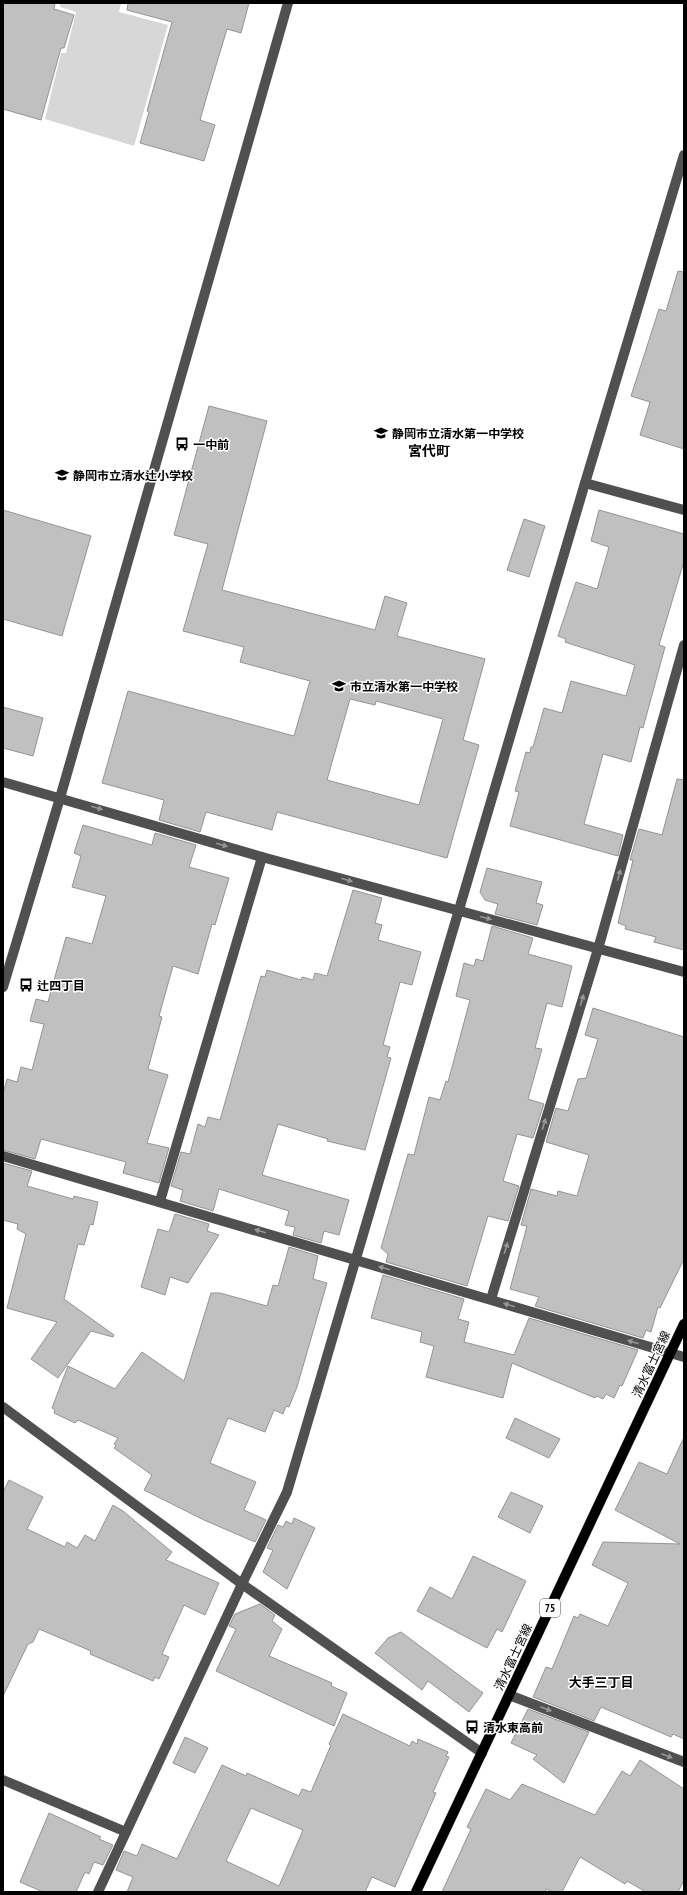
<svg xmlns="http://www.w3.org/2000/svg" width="687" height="1895" font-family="'PT Sans Narrow','Noto Sans JP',sans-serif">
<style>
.green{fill:#d7d7d7}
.building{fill:#c0c0c0;stroke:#949494;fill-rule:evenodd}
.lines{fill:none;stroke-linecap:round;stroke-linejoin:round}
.major-casing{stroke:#dbdbdb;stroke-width:11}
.minor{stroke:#505050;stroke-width:10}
.major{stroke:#000;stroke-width:10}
.oneway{fill:#969696}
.labels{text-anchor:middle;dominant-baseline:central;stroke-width:3;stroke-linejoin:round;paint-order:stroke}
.shield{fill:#fff;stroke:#4c4c4c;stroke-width:1}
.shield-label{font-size:11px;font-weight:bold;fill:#000}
.poi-label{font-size:12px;font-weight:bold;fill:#000;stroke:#fff;text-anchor:start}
.street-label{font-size:12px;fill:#000;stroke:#fff}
.neighbourhood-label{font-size:13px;font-weight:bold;fill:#000;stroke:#fff}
.quarter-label{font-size:14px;font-weight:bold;fill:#000;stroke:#fff}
</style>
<rect width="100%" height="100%" fill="#fff"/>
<path class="green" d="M 60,3 L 121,3 L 119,12 L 168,25 L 134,146 L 45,119 L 61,53 L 66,53 L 76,12 L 60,7 Z"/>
<g class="building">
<path d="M 3,3 L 55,3 L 54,9 L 74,15 L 64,48 L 61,48 L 41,120 L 3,109 Z"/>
<path d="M 128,3 L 249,3 L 241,33 L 227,29 L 208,92 L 200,120 L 215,125 L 204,161 L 140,143 L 149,112 L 147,111 L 172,22 L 127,10 Z"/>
<path d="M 678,271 L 684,272 L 684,449 L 640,435 L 650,402 L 631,396 L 659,309 L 666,311 Z"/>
<path d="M 209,406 L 267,421 L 222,590 L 375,630 L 385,596 L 407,603 L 397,636 L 485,659 L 463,740 L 479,745 L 447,858 L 277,812 L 272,830 L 206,812 L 200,832 L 159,820 L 164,800 L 102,783 L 128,691 L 294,736 L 310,681 L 240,662 L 244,647 L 183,631 L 208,544 L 174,535 ZM 350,699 L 375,705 L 376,701 L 443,719 L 419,805 L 327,780 Z"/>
<path d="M 3,510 L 91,536 L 62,636 L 3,619 Z"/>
<path d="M 599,510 L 684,534 L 684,561 L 659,645 L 665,647 L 643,728 L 640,727 L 631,762 L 603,754 L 584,824 L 623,835 L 618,856 L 510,826 L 519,792 L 515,791 L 526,752 L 530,753 L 531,747 L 533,747 L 544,708 L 562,713 L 571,681 L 626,696 L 635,665 L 565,642 L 566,639 L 558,636 L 576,582 L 597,589 L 609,547 L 591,541 Z"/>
<path d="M 524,519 L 545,526 L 529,577 L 507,570 Z"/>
<path d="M 3,707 L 43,718 L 33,756 L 3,748 Z"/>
<path d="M 677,779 L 684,780 L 684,950 L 654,942 L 656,937 L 625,929 L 626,926 L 618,923 L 633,860 L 630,860 L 639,829 L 662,835 Z"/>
<path d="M 83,825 L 152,845 L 155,833 L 196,845 L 189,867 L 229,878 L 215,925 L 212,924 L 198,974 L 173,966 L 159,1016 L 162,1017 L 148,1069 L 168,1075 L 147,1143 L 169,1148 L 159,1183 L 123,1173 L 126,1162 L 41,1139 L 35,1159 L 3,1150 L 3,1094 L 7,1079 L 17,1082 L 21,1067 L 32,1070 L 44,1024 L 30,1021 L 36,999 L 48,1002 L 66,937 L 92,944 L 106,896 L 72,887 L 81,856 L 74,853 Z"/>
<path d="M 487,868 L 542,882 L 536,903 L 543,905 L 537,925 L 495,914 L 498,904 L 485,900 L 480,892 Z"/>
<path d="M 353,890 L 382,898 L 375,923 L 382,925 L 378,940 L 421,952 L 412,985 L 400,982 L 383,1045 L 390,1047 L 387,1057 L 391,1058 L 365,1150 L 327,1141 L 328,1139 L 278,1124 L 262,1175 L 349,1200 L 339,1235 L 324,1231 L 321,1243 L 293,1235 L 295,1227 L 285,1225 L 289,1211 L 219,1189 L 213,1211 L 180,1201 L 183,1190 L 171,1186 L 181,1152 L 190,1154 L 198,1124 L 205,1127 L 208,1117 L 220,1120 L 261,976 L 265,977 L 267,970 L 301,980 L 302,977 L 313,980 L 315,973 L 327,976 Z"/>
<path d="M 492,926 L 533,938 L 528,954 L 572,966 L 562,1007 L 547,1003 L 535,1048 L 542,1049 L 528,1099 L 544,1104 L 533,1138 L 517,1134 L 503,1181 L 519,1186 L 508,1221 L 488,1216 L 467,1286 L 386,1262 L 388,1254 L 381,1248 L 408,1154 L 414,1155 L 429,1097 L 440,1100 L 446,1081 L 448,1082 L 470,1000 L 456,996 L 464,963 L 474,966 L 476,959 L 483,961 Z"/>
<path d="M 593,1008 L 684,1037 L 684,1259 L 660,1308 L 658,1307 L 651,1332 L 646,1330 L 643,1338 L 535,1306 L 539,1297 L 510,1289 L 527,1226 L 521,1225 L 531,1189 L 557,1196 L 558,1191 L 577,1196 L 589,1155 L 546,1142 L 556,1108 L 568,1111 L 578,1079 L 586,1078 L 598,1039 L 585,1035 Z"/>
<path d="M 3,1163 L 32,1171 L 27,1186 L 73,1199 L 74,1196 L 98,1202 L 93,1225 L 90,1224 L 84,1245 L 78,1244 L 64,1299 L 114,1335 L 113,1337 L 91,1331 L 58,1378 L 31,1359 L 57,1322 L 7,1308 L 26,1234 L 17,1229 L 18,1224 L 3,1220 Z"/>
<path d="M 175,1214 L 209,1224 L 207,1231 L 219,1235 L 188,1283 L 170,1277 L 165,1295 L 141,1287 L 158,1229 L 169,1232 Z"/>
<path d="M 289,1247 L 318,1256 L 313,1279 L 327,1283 L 297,1387 L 289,1407 L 286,1406 L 283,1414 L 274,1410 L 265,1432 L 228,1418 L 210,1463 L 256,1482 L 244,1510 L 266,1520 L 255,1542 L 204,1520 L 144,1490 L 152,1475 L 114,1448 L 116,1446 L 114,1444 L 118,1438 L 78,1420 L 75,1423 L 54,1413 L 55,1410 L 52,1408 L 68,1366 L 115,1389 L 142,1352 L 184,1381 L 211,1293 L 220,1293 L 267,1306 L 273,1285 L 278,1286 Z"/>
<path d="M 383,1275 L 464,1299 L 458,1319 L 469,1322 L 464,1342 L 514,1355 L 529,1318 L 638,1350 L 622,1386 L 620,1385 L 614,1398 L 606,1394 L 603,1399 L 597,1396 L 595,1398 L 512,1363 L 503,1398 L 426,1377 L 434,1346 L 420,1342 L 422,1332 L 371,1318 Z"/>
<path d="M 515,1418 L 560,1439 L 549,1458 L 506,1438 Z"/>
<path d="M 684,1437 L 684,1739 L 673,1734 L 671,1737 L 601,1707 L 594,1721 L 533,1697 L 546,1667 L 552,1669 L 574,1616 L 578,1618 L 580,1614 L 608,1626 L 628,1583 L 592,1565 L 603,1542 L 680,1544 L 615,1510 L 639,1462 L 667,1474 Z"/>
<path d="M 9,1480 L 43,1497 L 27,1529 L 65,1547 L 67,1542 L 77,1548 L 85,1535 L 95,1541 L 113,1505 L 123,1511 L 172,1552 L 166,1560 L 219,1583 L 205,1615 L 184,1605 L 162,1654 L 169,1657 L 159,1679 L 155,1677 L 153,1681 L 90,1654 L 91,1651 L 39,1629 L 33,1642 L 28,1644 L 3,1696 L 3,1492 Z"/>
<path d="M 511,1492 L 543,1506 L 530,1533 L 498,1517 Z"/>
<path d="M 294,1518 L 315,1528 L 287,1589 L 263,1572 L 273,1550 L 267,1548 L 278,1525 L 283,1527 L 286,1521 L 292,1524 Z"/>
<path d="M 473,1556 L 526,1581 L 502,1632 L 497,1629 L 487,1648 L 417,1611 L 430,1587 L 452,1599 Z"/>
<path d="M 260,1604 L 275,1615 L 272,1621 L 282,1629 L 269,1656 L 332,1683 L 331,1686 L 347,1693 L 334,1726 L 216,1671 L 236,1629 L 229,1626 L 235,1614 Z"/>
<path d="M 401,1632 L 483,1693 L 469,1712 L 428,1681 L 422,1690 L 375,1653 L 388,1638 Z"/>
<path d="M 528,1709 L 589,1732 L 564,1783 L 533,1759 L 537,1755 L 511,1743 Z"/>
<path d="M 343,1714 L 410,1746 L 412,1741 L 417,1744 L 418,1739 L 448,1752 L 446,1756 L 449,1757 L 433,1792 L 436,1793 L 395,1887 L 372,1877 L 365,1892 L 127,1892 L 133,1877 L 116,1870 L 124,1851 L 137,1856 L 142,1844 L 177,1859 L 222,1765 L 246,1776 L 247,1773 L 299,1796 L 302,1789 L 311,1792 L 331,1745 L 329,1744 ZM 251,1808 L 303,1830 L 279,1886 L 226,1861 Z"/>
<path d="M 185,1737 L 208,1748 L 195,1773 L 173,1763 Z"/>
<path d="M 640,1760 L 684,1789 L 684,1880 L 678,1892 L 646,1892 L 627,1881 L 625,1884 L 580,1857 L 562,1892 L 553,1892 L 546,1889 L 545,1892 L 442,1892 L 471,1829 L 467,1827 L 486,1789 L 510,1800 L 522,1784 L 595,1815 L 622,1771 L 630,1776 Z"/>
<path d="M 49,1813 L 101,1837 L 99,1839 L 113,1845 L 103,1865 L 94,1862 L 89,1874 L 85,1872 L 76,1892 L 43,1892 L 20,1882 Z"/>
</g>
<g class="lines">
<g class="major-casing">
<path id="major" d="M 416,1892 L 684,1324"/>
</g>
<g class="minor">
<path d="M 585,483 L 684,510"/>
<path d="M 3,782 L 262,857 L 684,972"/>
<path d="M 3,987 L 60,798 L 288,3"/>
<path d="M 3,1156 L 684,1357"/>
<path d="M 160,1201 L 262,857"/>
<path d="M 491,1299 L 598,949 L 684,645"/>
<path d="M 3,1407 L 242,1584 L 482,1753"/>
<path d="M 509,1695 L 684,1762"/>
<path d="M 3,1780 L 126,1832"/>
<path d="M 98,1892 L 242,1584 L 287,1492 L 585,483 L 684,155"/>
</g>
<use href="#major" class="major"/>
</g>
<defs><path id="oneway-solid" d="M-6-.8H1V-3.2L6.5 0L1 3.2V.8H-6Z"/></defs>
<g class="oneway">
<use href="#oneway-solid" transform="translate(97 808) rotate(16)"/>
<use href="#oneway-solid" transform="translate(222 845) rotate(16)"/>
<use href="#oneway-solid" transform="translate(619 875) rotate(-74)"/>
<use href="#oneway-solid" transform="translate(347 880) rotate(16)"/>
<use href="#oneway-solid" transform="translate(486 918) rotate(15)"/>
<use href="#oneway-solid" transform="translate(582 1000) rotate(-73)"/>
<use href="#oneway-solid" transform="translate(544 1124) rotate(-73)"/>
<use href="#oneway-solid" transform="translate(260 1231) rotate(-163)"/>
<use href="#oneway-solid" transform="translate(506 1248) rotate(-73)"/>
<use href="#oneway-solid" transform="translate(384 1268) rotate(-164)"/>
<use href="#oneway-solid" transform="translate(509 1305) rotate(-163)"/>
<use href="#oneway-solid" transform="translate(633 1342) rotate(-163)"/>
<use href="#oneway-solid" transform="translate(546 1709) rotate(21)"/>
<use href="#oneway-solid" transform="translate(667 1756) rotate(21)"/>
</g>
<defs>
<g id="school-bare" transform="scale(1.08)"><path d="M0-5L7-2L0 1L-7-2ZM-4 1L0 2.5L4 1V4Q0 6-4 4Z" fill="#000" stroke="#fff" stroke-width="2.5" paint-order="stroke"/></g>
<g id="bus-bare" transform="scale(1.08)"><path d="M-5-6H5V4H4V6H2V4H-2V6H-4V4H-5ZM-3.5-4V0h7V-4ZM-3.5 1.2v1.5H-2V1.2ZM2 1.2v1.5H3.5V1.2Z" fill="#000" stroke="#fff" stroke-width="2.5" paint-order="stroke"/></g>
</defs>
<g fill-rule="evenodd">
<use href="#school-bare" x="381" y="433"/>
<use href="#bus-bare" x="182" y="444"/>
<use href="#school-bare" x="62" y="475"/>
<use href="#school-bare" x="339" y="686"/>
<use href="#bus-bare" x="26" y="985"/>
<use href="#bus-bare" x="472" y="1727"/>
</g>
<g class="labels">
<rect class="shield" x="540" y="1599" width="20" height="18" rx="3"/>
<g class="shield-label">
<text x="550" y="1608">75</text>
</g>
<g class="poi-label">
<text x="392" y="433">静岡市立清水第一中学校</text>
<text x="193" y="444">一中前</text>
<text x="73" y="475">静岡市立清水辻小学校</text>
<text x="350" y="686">市立清水第一中学校</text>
<text x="37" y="985">辻四丁目</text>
<text x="483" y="1727">清水東高前</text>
</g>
<g class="street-label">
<text transform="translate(651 1364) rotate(-65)">清水富士宮線</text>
<text transform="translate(513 1657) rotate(-65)">清水富士宮線</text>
</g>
<g class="neighbourhood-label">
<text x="601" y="1682">大手三丁目</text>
</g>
<g class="quarter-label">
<text x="429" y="451">宮代町</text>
</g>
</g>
<rect width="687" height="1895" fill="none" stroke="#000000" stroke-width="8"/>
</svg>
